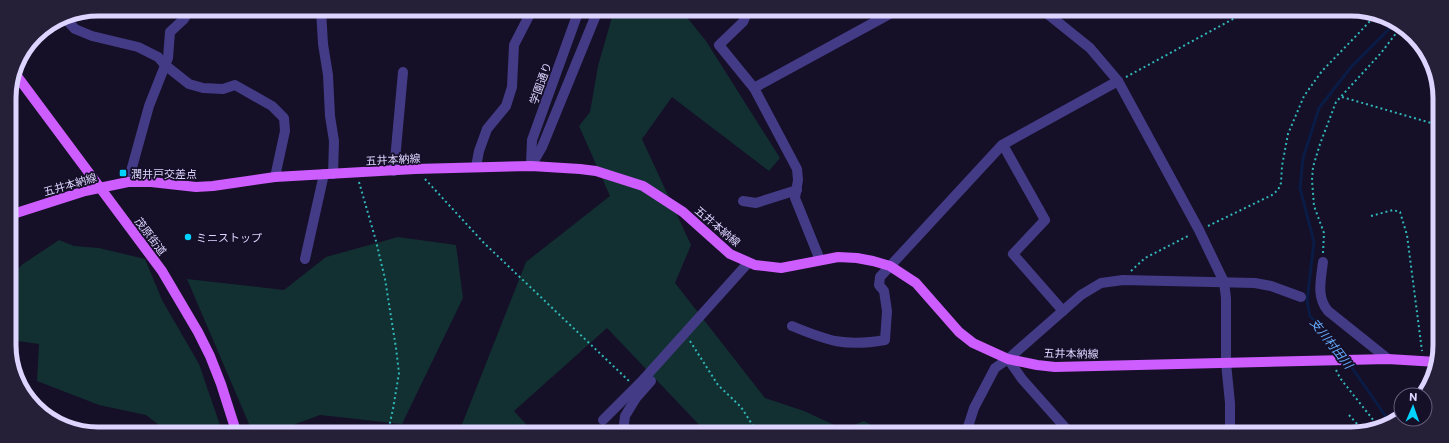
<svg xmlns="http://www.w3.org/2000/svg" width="1449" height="443" font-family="Commissioner,'Noto Sans JP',sans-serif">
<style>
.green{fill:#123031}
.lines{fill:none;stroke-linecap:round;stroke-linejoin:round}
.stream{stroke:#0a1c45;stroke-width:3}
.path{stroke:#30b7b8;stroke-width:2;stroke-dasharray:2 3;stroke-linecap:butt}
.minor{stroke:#433b85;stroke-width:10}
.major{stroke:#cd5dfe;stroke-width:10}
.poi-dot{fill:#02d3fe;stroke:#150f27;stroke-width:1.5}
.labels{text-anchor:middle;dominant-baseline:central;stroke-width:3.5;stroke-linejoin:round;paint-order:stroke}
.street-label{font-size:11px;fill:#ddd5ff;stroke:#150f27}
.poi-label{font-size:11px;fill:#ddd5ff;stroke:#150f27;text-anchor:start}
.water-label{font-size:12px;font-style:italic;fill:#64acfe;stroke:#150f27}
.rim{fill:none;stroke:#ddd5ff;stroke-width:5}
</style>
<rect width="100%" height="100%" fill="#150f27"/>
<g class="green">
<path d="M 614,10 L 681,10 L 706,41 L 780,158 L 769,171 L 672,97 L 642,139 L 691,245 L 675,283 L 765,398 L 804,411 L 843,429 L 864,421 L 886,433 L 706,432 L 607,328 L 514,411 L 533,432 L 459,432 L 526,262 L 610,196 L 579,126 L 590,112 L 598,66 Z"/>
<path d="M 398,237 L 456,245 L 463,298 L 402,424 L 320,415 L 277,431 L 252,431 L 187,279 L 284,290 L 326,257 Z"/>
<path d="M 59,240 L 74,246 L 99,248 L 145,259 L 162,300 L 199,364 L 222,431 L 167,431 L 146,415 L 99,405 L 37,381 L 39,344 L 11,340 L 10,276 L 23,264 Z"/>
</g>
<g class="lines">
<g class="stream">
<path d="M 1345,358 L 1330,336 L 1310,316 L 1307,301 L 1314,242 L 1300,188 L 1303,158 L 1319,108 L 1352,66 L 1394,24"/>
<path d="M 1348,362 L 1389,421"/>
</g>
<g class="path">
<path d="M 1126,77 L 1246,12"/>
<path d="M 1342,97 L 1438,125"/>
<path d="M 425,179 L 484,243 L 629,381"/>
<path d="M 359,182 L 376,241 L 385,279 L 396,348 L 399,373 L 393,409 L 388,432"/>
<path d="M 1371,216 L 1393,210 L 1400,212 L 1407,235 L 1422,351"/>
<path d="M 1208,226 L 1272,195 L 1278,190 L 1281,183 L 1282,166 L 1288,134 L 1304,96 L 1322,71 L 1356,36 L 1372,19 L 1375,13"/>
<path d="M 1323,253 L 1324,233 L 1314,206 L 1312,180 L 1313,167 L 1320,144 L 1336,102 L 1381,53 L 1400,28"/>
<path d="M 1131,271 L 1145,258 L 1190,235"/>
<path d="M 690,341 L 718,385 L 741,407 L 757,432"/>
<path d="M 1336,370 L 1340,378 L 1378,426"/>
<path d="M 1349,415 L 1358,425 L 1358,433"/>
</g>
<g class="minor">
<path d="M 321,10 L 323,44 L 328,75 L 330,116 L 334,141 L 333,174"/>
<path d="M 748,11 L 743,22 L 719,45 L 754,88 L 797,169 L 798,180 L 795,198 L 820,260"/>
<path d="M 1044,11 L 1090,48 L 1118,81 L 1199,230 L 1224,282 L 1226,298 L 1226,363 L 1230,403 L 1230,434"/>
<path d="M 63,16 L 75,29 L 92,36 L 138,47 L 158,57 L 165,65 L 189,84 L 203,88 L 223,89 L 235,85 L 272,106 L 284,118 L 285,131 L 275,177"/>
<path d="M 754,88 L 895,11"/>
<path d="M 1003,145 L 1045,220 L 1013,254 L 1063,311"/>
<path d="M 531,164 L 532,140 L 579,10"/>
<path d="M 531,166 L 542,147 L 598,10"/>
<path d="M 476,167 L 479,151 L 487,129 L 506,106 L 512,87 L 514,45 L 532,10"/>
<path d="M 394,171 L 403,72"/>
<path d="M 128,182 L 149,106 L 168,58 L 170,32 L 184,19 L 190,9"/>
<path d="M 743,201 L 756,203 L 797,190"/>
<path d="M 305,259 L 324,174"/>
<path d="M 1323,262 C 1321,279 1316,297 1328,311 L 1388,359"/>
<path d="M 792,326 C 828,341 845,347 885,340 L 887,311 L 884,291 L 879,285 L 880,277 L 1002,145 L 1118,81"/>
<path d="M 1008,359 L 1022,379 L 1070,433"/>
<path d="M 603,420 L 641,382 L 748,263"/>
<path d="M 623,432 L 625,416 L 636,398 L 651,381"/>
<path d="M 966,433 L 974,408 L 995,368 L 1008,359 L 1081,295 L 1101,283 L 1123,280 L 1255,283 L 1271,286 L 1301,297"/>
</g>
<g class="major">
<path d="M 14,72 L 162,271 L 198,332 L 210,356 L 221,384 L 236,431"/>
<path d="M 10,215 L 85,191 L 128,182 L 151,182 L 196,187 L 213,186 L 275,177 L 415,169 L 531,166 L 580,169 L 596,171 L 643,186 L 683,212 L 730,254 L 755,265 L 781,268 L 838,257 L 857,258 L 873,261 L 890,266 L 916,283 L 959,332 L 973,343 L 1008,359 L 1037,365 L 1055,367 L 1388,359 L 1437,362"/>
</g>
</g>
<g class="poi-dot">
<rect x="119" y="169" width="8" height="8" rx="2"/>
<circle cx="188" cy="237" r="4"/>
</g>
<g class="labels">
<g class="street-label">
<text transform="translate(540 83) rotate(-70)">学園通り</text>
<text transform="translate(393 159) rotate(-3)">五井本納線</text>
<text transform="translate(70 184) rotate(-16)">五井本納線</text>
<text transform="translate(718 226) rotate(40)">五井本納線</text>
<text transform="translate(151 236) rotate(53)">茂原街道</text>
<text transform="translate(1071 353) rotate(1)">五井本納線</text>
</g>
<g class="poi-label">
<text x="131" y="173">潤井戸交差点</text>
<text x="196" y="237">ミニストップ</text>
</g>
<g class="water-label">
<text transform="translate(1332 343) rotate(52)">支川村田川</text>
</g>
</g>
<path d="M0 0H1449V443H0ZM98 16H1351A82 82 0 0 1 1433 98V345A82 82 0 0 1 1351 427H98A82 82 0 0 1 16 345V98A82 82 0 0 1 98 16Z" fill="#251f38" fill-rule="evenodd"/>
<path class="rim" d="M98 16H1351A82 82 0 0 1 1433 98V345A82 82 0 0 1 1351 427H98A82 82 0 0 1 16 345V98A82 82 0 0 1 98 16Z"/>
<g transform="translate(1413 407) rotate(2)"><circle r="19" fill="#150f27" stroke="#655e7d"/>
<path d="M0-3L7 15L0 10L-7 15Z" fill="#02d3fe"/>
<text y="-6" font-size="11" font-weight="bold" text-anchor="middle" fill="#ddd5ff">N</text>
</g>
</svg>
